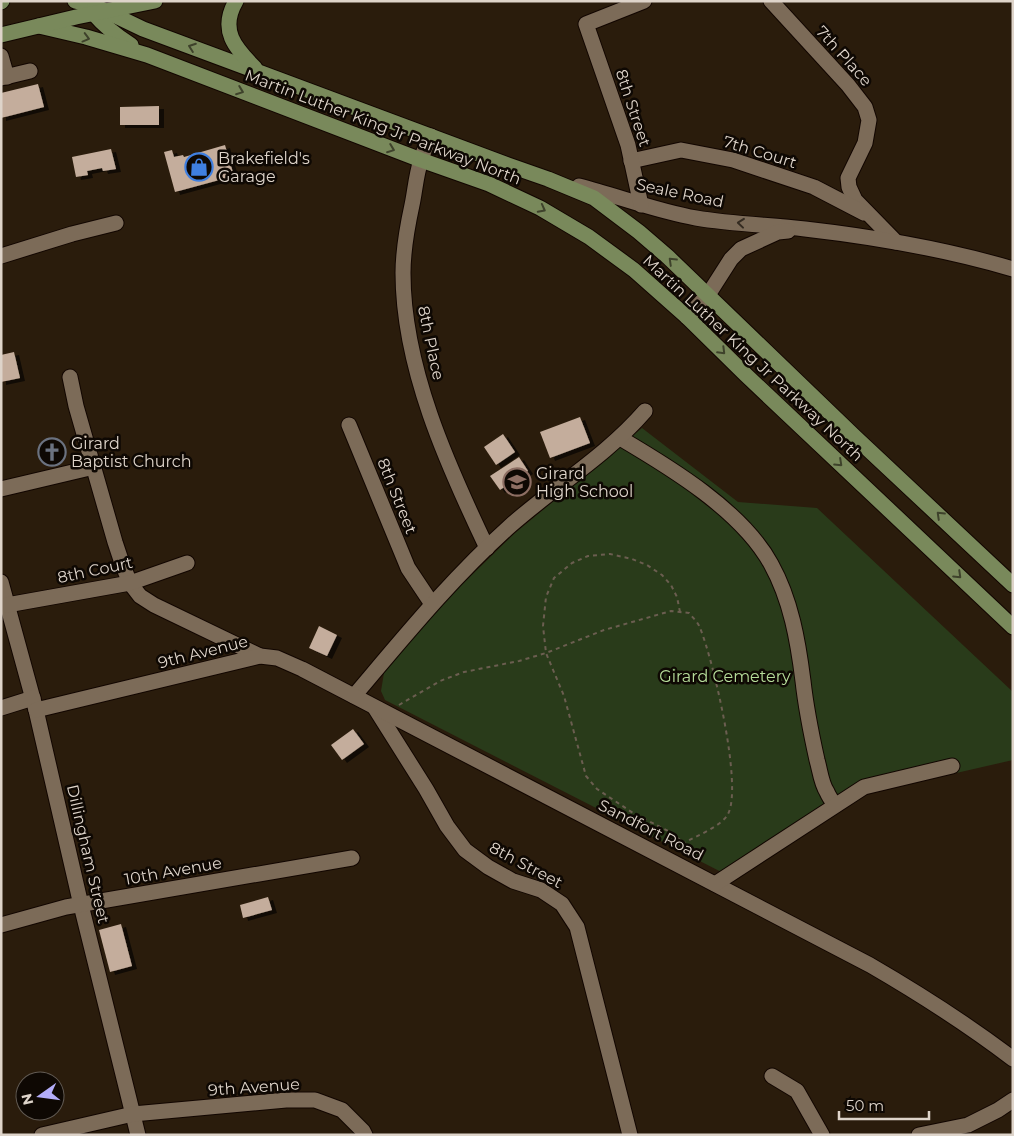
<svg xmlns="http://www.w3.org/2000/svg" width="1014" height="1136" font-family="Montserrat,sans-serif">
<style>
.green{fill:#293b1a}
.building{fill:#c4ad9c;filter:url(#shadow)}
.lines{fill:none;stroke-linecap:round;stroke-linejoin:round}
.minor-casing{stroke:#120600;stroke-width:17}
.major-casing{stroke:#120600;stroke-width:17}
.path{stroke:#6b5e50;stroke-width:2;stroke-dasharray:4 4;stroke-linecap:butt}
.minor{stroke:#7c6b58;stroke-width:15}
.major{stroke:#79895b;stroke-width:15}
.oneway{stroke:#3e422b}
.oneway2{stroke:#342b21}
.labels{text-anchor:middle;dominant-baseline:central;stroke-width:5;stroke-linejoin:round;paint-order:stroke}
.street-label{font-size:16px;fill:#ded4ca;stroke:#0e0803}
.poi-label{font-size:16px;fill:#ded4ca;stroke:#0e0803;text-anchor:start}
.park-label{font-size:16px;fill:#b7de9b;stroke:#0e0803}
</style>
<defs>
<filter id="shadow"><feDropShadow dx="5" dy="3" stdDeviation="0" flood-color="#0009"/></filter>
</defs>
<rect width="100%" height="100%" fill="#2a1c0c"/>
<path class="green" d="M 642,428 L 738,502 L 817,508 L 1013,692 L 1013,760 L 869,793 L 735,879 L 385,700 L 381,691 L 384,673 L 441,605 L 515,533 Z"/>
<g class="building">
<path d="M 38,84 L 44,107 L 1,118 L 1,93 Z"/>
<path d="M 159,106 L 159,125 L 120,125 L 120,107 Z"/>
<path d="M 225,145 L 234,176 L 175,192 L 164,152 L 172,150 L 174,157 L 183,155 L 184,157 Z"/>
<path d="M 111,149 L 116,169 L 103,171 L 102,168 L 87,171 L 88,175 L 76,177 L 72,157 Z"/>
<path d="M 14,352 L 20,378 L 1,382 L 1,355 Z"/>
<path d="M 580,417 L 590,443 L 550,458 L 540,432 Z"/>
<path d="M 503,434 L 515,452 L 496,465 L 484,447 Z"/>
<path d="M 519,457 L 528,471 L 500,490 L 490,476 Z"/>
<path d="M 319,626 L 337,635 L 327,656 L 309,648 Z"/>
<path d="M 353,729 L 364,744 L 342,760 L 331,745 Z"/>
<path d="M 268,897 L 272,910 L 243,918 L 240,905 Z"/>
<path d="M 121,924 L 132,966 L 110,972 L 99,930 Z"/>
</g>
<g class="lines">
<g class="minor-casing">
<g id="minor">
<path d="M 771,1 L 848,85 L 865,107 L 869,120 L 865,143 L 848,178 L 849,187 L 855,200 L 896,242"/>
<path d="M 1,56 L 7,77"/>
<path d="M 1,78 L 30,71"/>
<path d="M 431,136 C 427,144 423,152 421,160 C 416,175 415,191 412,205 C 407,228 403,250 403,273 C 403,367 447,464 487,548"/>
<path d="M 631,161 L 681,150 L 733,160 L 814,187 L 864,213"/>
<path d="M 579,186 C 618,196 656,211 696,218 C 731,224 769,225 805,229 C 875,237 945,249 1013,269"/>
<path d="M 641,205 L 628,145 L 586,24 L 644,1"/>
<path d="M 1,256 L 72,234 L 116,223"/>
<path d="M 687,317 L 708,295 L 731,259 L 741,249 L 778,232 L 788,231"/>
<path d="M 70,377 L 76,406 L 115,542 L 123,566 L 130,583 L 140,596 L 154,605 L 260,656"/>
<path d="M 349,425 L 408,568 L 432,604"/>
<path d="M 620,438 C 671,468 742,511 771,564 C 791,600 798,641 803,681 C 806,708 811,733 817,760 C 820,770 821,783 827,792 C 829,797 832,801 835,805"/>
<path d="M 1,489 L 94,467"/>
<path d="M 1,582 L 36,710 L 81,905 L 138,1135"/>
<path d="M 7,605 L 130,583 L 187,563"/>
<path d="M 354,696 C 404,637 452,578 510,526 C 555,486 605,457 645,411"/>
<path d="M 1,708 L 33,698"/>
<path d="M 375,708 L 426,789 L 447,826 L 465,850 L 488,867 L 513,881 L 541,890 L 562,904 L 577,927 L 630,1135"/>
<path d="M 36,710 L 260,656 L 277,658 L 302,669 L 870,965 C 920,994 967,1024 1013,1059"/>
<path d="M 715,884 L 864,787 L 952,766"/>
<path d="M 1,925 L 66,907 L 352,858"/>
<path d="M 772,1076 L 797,1091 L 822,1135"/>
<path d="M 42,1135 L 133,1114 L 286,1100 L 315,1100 L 342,1110 L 363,1131 L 365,1135"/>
<path d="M 919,1135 L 968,1125 L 998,1110 L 1013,1100"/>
</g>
</g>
<g class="major-casing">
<g id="major">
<path d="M 75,1 L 95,6 L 143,29 L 508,165 L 548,179 L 594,198 L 639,232 L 668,257 L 855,437 L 1013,585"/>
<path d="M 236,1 C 219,30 235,48 255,68"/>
<path d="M 1,2 L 2,1"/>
<path d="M 95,6 L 94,14 C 105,27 117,36 131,45"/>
<path d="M 39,26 L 86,37 L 147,55 L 421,160 L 489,184 L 540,208 L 589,237 L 634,270 L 687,317 L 746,375 L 1013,627"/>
<path d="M 1,35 L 76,17 L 155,1"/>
</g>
</g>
<g class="path">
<path d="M 680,612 L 677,597 L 671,585 L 662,575 L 647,565 L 632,559 L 610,554 L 588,556 L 572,563 L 554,578 L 546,597 L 543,626 L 546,653 L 564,696 L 586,776 L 597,789 L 633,813 L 670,832 L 684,843"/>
<path d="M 399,705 L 440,681 L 464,672 L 519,661 L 546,653 L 604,630 L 671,611 L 689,613 C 693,618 698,622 700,628 C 713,659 743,786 728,814 C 722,826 696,836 684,843 L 683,853"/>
</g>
<use href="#minor" class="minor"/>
<use href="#major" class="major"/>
</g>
<defs><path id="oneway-chevron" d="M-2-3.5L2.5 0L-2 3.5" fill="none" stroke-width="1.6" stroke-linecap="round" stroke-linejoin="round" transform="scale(1.25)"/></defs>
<g class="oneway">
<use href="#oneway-chevron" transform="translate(86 38) rotate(15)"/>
<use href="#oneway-chevron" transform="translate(192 47) rotate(-160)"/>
<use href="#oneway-chevron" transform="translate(240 91) rotate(21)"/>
<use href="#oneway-chevron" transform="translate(391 149) rotate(21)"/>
<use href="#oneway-chevron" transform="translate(542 209) rotate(28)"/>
<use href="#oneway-chevron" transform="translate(672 261) rotate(-136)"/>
<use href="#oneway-chevron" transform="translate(722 351) rotate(45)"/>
<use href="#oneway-chevron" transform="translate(839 463) rotate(43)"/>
<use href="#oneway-chevron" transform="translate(940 515) rotate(-136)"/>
<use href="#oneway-chevron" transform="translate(958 575) rotate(44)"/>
</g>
<use class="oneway2" href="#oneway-chevron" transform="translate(741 223) rotate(-174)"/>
<defs>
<g id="shop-ring" transform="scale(1.4375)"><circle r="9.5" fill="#0e0803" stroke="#3f7fe0" stroke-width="1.5"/><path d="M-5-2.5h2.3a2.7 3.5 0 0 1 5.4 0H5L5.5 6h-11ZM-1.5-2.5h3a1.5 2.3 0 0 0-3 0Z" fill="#3f7fe0"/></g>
<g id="church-ring" transform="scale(1.4375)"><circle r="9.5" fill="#0e0803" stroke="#6b7280" stroke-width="1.5"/><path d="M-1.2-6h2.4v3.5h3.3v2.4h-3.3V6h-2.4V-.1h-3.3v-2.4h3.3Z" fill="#6b7280"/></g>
<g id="school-ring" transform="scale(1.4375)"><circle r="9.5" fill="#0e0803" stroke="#8d6e63" stroke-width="1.5"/><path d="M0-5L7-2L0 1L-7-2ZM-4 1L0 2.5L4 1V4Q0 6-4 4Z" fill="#8d6e63"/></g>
</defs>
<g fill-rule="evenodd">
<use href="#shop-ring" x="199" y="167"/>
<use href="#church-ring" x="52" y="452"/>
<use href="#school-ring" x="517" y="482"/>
</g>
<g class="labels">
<g class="street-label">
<text transform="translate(844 56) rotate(48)">7th Place</text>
<text transform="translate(633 108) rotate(72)">8th Street</text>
<text transform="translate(383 127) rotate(21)">Martin Luther King Jr Parkway North</text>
<text transform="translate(760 152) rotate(17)">7th Court</text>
<text transform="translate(680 193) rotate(12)">Seale Road</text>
<text transform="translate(431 343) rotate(78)">8th Place</text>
<text transform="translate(753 358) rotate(43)">Martin Luther King Jr Parkway North</text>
<text transform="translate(397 496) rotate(68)">8th Street</text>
<text transform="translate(95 570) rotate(-12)">8th Court</text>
<text transform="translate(203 652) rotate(-14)">9th Avenue</text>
<text transform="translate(651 830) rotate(27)">Sandfort Road</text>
<text transform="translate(88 854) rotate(77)">Dillingham Street</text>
<text transform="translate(526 865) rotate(28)">8th Street</text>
<text transform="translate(173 871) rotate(-10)">10th Avenue</text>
<text transform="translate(254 1087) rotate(-4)">9th Avenue</text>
</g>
<g class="poi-label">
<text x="218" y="158">Brakefield's<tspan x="218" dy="18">Garage</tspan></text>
<text x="71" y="443">Girard<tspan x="71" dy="18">Baptist Church</tspan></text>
<text x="536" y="473">Girard<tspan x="536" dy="18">High School</tspan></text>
</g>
<g class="park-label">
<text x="725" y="676">Girard Cemetery</text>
</g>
</g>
<rect width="1014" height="1136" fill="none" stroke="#ded4ca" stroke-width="5"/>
<g transform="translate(40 1096) rotate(256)"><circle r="24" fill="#0e0803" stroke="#615a53"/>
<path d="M0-4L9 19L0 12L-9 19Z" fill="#b3adf9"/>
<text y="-8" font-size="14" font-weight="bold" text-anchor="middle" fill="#ded4ca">N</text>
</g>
<path d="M839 1111v8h90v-8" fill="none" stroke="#ded4ca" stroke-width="2.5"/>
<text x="846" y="1111" font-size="15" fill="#ded4ca" stroke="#0e0803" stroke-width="4" paint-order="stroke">50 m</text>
</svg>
